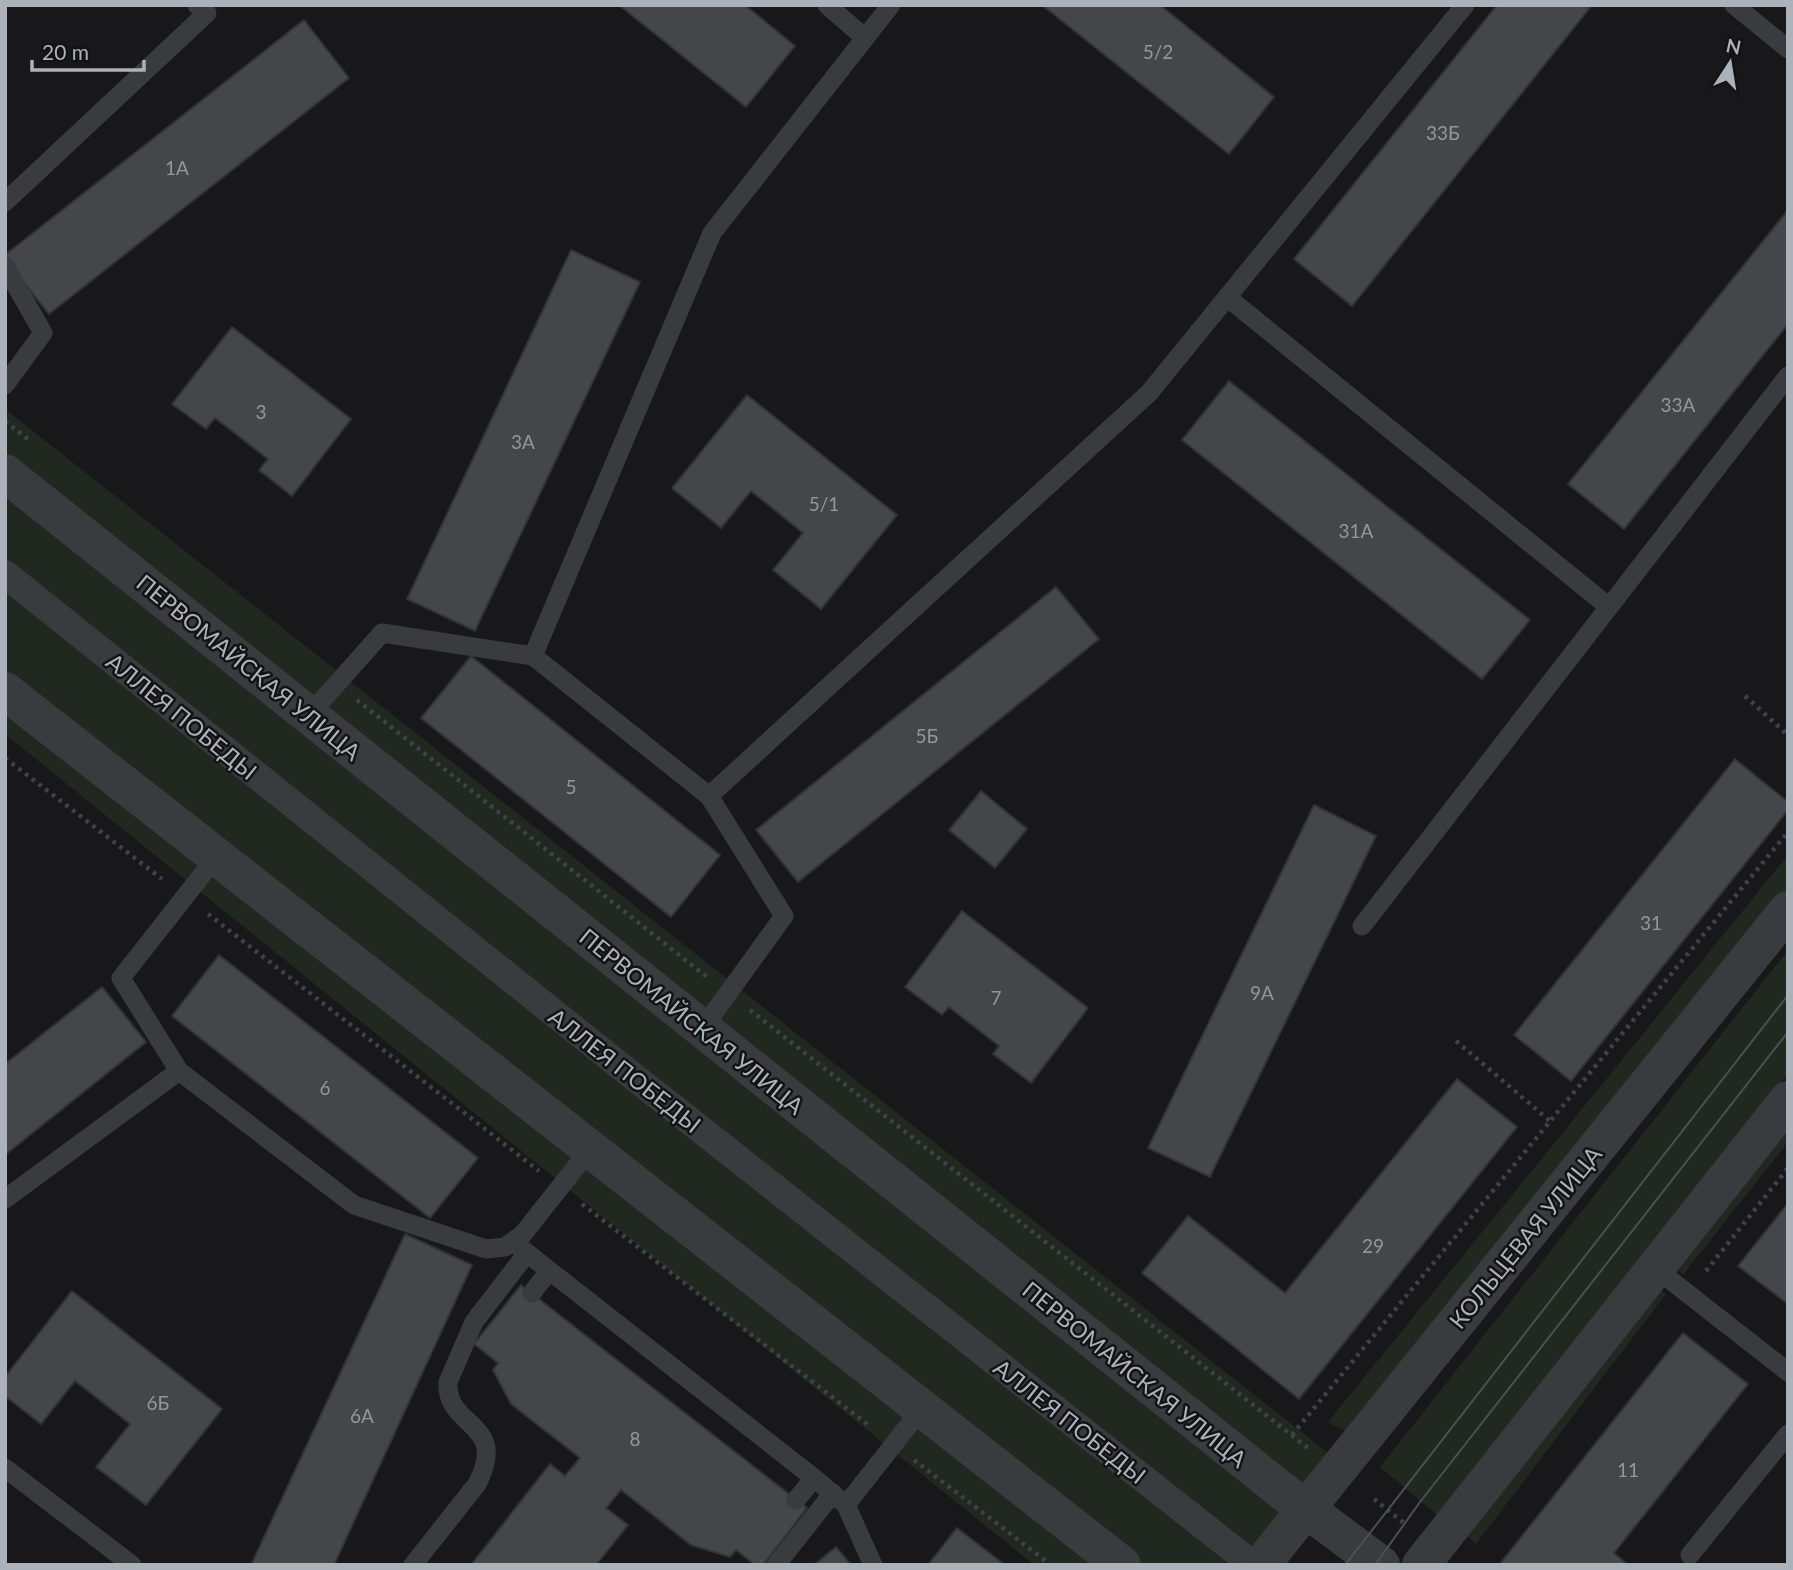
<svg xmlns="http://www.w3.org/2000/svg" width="1793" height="1570" font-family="Lato,sans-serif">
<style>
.green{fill:#202820}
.building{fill:#45464a;stroke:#323336;stroke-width:2}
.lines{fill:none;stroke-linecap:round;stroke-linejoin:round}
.path{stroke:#3f4246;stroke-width:4.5;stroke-dasharray:3.5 5;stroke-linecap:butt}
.service{stroke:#393b3f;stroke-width:19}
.pedestrian{stroke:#393b3f;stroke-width:28}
.tertiary{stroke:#393b3f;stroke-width:38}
.tram{stroke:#4c5054;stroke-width:2}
.labels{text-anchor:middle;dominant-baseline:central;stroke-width:5;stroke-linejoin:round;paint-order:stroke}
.number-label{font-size:19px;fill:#92979d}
.street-label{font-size:23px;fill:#abb2b9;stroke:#131315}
</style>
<rect width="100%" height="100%" fill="#18181a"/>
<g class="green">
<path d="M 5,409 L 1332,1456 L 1245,1565 L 1034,1565 L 5,734 Z"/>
<path d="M 1788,855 L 1788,894 L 1346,1432 L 1328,1422 Z"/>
<path d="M 1788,950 L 1788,1074 L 1437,1515 L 1380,1467 Z"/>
<path d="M 1788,1119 L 1788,1142 L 1683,1275 L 1671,1265 Z"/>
<path d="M 1657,1287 L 1666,1294 L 1476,1544 L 1466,1536 Z"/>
</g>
<g class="building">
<path d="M 619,5 L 745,5 L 795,46 L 746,107 Z"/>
<path d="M 1042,5 L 1160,5 L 1274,97 L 1229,154 Z"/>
<path d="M 1497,5 L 1592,5 L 1352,306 L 1294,259 Z"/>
<path d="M 304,20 L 349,78 L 49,314 L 5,259 L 5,255 Z"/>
<path d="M 1788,210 L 1788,324 L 1624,529 L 1568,484 Z"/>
<path d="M 571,250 L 640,282 L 475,631 L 407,599 Z"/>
<path d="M 232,327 L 351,419 L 292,496 L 259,470 L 268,459 L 215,418 L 206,429 L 172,404 Z"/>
<path d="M 1229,381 L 1530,620 L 1482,679 L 1182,440 Z"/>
<path d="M 747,395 L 897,515 L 821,609 L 773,570 L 803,533 L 751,491 L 721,528 L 672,488 Z"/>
<path d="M 1056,587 L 1099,639 L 798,882 L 756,830 Z"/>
<path d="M 471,656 L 720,855 L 671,917 L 421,718 Z"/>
<path d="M 1735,759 L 1788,802 L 1788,810 L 1571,1081 L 1514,1035 Z"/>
<path d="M 981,791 L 1027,829 L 995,868 L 949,830 Z"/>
<path d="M 1314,805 L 1376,836 L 1210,1177 L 1148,1148 Z"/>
<path d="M 962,911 L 1088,1008 L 1031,1083 L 993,1054 L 999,1046 L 949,1007 L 942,1015 L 905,987 Z"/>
<path d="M 219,955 L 478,1158 L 430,1218 L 172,1016 Z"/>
<path d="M 102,987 L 146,1042 L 5,1155 L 5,1064 Z"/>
<path d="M 1457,1079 L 1517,1127 L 1299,1399 L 1142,1273 L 1188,1216 L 1285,1293 Z"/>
<path d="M 1788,1203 L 1788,1304 L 1738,1266 Z"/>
<path d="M 405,1234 L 472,1265 L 334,1565 L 251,1565 Z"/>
<path d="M 521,1285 L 807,1508 L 763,1565 L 755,1565 L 736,1550 L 730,1557 L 691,1545 L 621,1490 L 606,1508 L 628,1525 L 596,1565 L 471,1565 L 550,1464 L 565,1476 L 580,1458 L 511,1404 L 493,1370 L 498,1363 L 474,1344 Z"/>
<path d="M 72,1291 L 222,1409 L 146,1505 L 96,1467 L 130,1424 L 75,1381 L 41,1424 L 5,1396 L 5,1377 Z"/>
<path d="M 1683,1333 L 1748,1384 L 1614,1553 L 1628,1565 L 1499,1565 Z"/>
<path d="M 957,1528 L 1005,1565 L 928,1565 Z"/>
<path d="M 836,1547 L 851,1565 L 814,1565 Z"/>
</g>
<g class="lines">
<g class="path">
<path d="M 5,421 L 29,440"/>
<path d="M 1745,696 L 1788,735"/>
<path d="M 357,700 L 707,977"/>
<path d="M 5,758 L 162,879"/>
<path d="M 208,914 L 539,1171"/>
<path d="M 750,1010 L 1308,1448"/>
<path d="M 1456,1041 L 1550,1121"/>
<path d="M 582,1204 L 871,1427"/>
<path d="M 1706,1271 L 1788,1168"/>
<path d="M 1292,1435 L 1788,832"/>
<path d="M 914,1460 L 1051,1565"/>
<path d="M 1374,1499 L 1405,1524"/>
</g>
<g class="service">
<path d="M 827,5 L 865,38"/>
<path d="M 1734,5 L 1788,49"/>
<path d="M 5,202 L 207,13 L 197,5"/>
<path d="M 5,266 L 43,333 L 5,385"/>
<path d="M 1227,297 L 1609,607"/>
<path d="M 533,656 L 712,233 L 891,5"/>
<path d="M 309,715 L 382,633 L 533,656 L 709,796 L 784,916 L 702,1029"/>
<path d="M 709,796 L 1149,393 L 1465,5"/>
<path d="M 217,856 L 121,978 L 179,1071 L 354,1205 L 486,1249 L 505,1247 L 523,1234 L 591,1148"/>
<path d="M 1362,926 L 1788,376"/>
<path d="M 5,1199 L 179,1071"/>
<path d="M 513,1242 L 814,1478 L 846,1505"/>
<path d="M 1655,1268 L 1788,1372"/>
<path d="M 532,1293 L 549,1271"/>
<path d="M 5,1468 L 132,1565"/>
<path d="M 796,1500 L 814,1478"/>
<path d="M 1690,1555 L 1788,1434"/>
<path d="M 413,1565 L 477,1484 C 510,1421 445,1429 448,1382 L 474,1322 L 527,1253"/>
<path d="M 776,1565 L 833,1493"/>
<path d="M 873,1565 L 846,1505 L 923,1407"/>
</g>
<path class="pedestrian" d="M 5,574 L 629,1073 L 1248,1561"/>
<g class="tertiary">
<path d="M 5,473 L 1281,1490 L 1381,1565"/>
<path d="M 5,691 L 1122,1565"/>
<path d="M 1261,1565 L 1788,910"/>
<path d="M 1421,1565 L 1788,1100"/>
</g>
<g class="tram">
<path d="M 1345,1565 L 1788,995"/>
<path d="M 1375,1565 L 1420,1502 L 1788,1032"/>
</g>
</g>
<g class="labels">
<g class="number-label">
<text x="1158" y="51">5/2</text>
<text x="1443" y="132">33Б</text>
<text x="177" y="167">1А</text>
<text x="1678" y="404">33А</text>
<text x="261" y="411">3</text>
<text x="523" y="441">3А</text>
<text x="824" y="503">5/1</text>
<text x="1356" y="530">31А</text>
<text x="927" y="735">5Б</text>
<text x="571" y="786">5</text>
<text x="1651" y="922">31</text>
<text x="1262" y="992">9А</text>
<text x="996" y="997">7</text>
<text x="325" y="1087">6</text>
<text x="1373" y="1245">29</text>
<text x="158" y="1402">6Б</text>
<text x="362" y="1415">6А</text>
<text x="635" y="1438">8</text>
<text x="1628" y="1469">11</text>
</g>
<g class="street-label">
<text transform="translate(249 667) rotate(39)">ПЕРВОМАЙСКАЯ УЛИЦА</text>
<text transform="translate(182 716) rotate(39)">АЛЛЕЯ ПОБЕДЫ</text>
<text transform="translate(692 1021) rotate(39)">ПЕРВОМАЙСКАЯ УЛИЦА</text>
<text transform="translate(625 1070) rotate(38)">АЛЛЕЯ ПОБЕДЫ</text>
<text transform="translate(1525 1237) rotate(-51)">КОЛЬЦЕВАЯ УЛИЦА</text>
<text transform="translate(1135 1374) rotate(39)">ПЕРВОМАЙСКАЯ УЛИЦА</text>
<text transform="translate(1070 1421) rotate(38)">АЛЛЕЯ ПОБЕДЫ</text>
</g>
</g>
<rect width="1793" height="1570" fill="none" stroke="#abb2b9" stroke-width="14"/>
<g transform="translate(1730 63) rotate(12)" stroke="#131315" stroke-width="5" paint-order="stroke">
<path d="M0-5L12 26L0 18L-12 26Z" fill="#abb2b9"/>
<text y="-10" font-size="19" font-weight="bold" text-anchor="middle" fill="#abb2b9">N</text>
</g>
<path d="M32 60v10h112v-10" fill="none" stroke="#abb2b9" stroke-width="3.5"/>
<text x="42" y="60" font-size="21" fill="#abb2b9" stroke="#131315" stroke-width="5" paint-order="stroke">20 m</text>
</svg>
